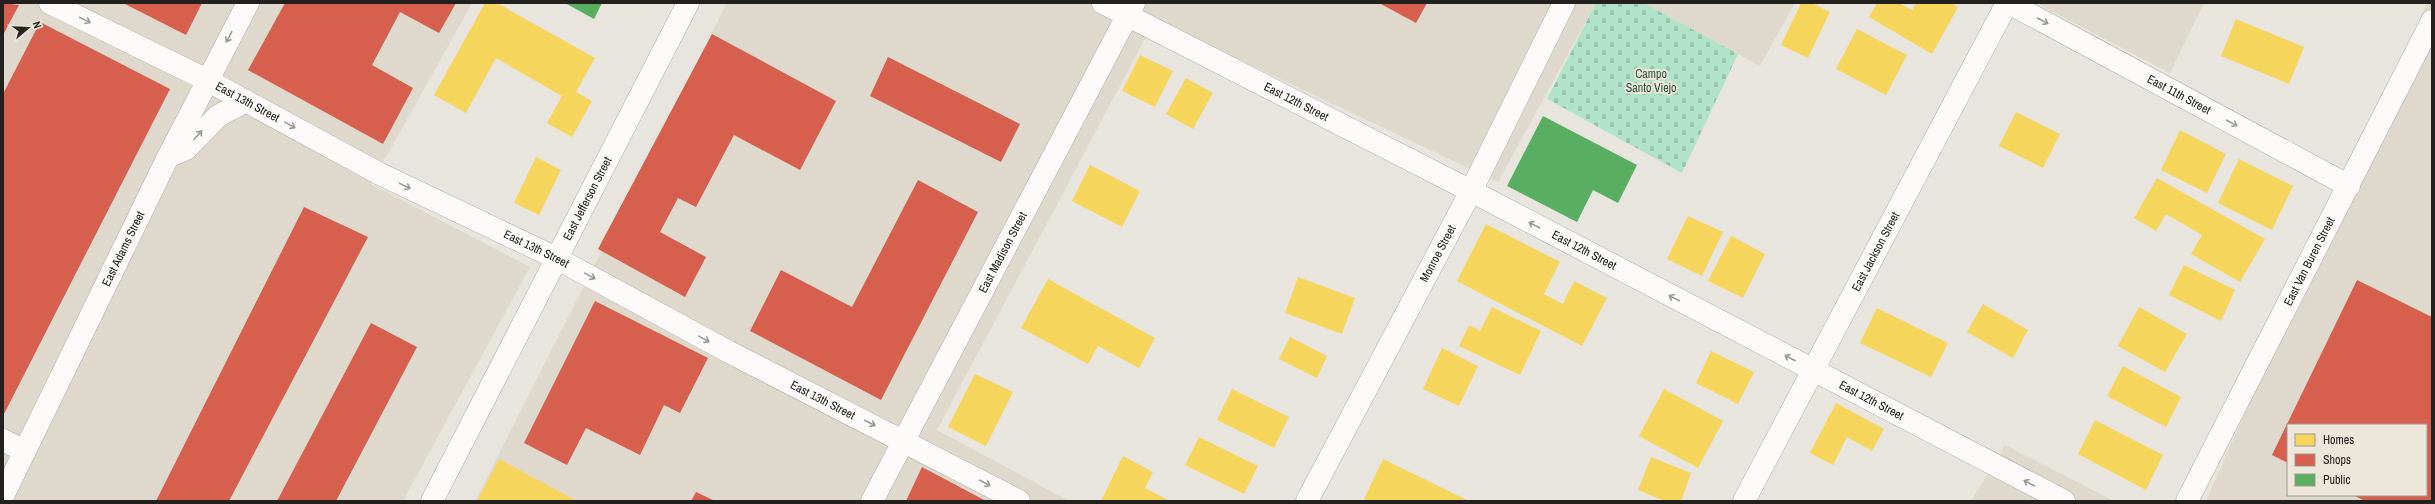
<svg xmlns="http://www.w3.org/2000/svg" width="2435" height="504" font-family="'Archivo Narrow',sans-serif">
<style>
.built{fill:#dfd8cd;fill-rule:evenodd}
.cemetery{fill:url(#cemetery-stones)}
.homes{fill:#f6d55c}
.shops{fill:#d6604d}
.public{fill:#5aae61}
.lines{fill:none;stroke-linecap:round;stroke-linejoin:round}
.minor-casing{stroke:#afada9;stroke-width:23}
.tertiary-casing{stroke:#afada9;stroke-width:23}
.secondary-casing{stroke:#afada9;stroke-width:23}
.minor{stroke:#fcfbfa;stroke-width:22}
.tertiary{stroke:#fcfbfa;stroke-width:22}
.secondary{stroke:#fcfbfa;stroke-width:22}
.oneway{stroke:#9a9997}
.labels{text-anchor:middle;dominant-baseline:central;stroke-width:4;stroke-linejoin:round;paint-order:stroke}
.park-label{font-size:12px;fill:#275542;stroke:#ece6db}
.street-label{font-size:12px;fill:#23211d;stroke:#ece6db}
</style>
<defs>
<pattern id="cemetery-stones" width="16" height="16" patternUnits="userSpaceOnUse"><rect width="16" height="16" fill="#b0e3ca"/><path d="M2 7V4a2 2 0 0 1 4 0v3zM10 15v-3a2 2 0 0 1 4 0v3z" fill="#97c2ad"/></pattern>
</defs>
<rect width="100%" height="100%" fill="#e8e5df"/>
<g class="built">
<path d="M 3,3 L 472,3 L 371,184 L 530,267 L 403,501 L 3,501 Z"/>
<path d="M 727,3 L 1596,3 L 1498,182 L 1155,20 L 937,430 L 1069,501 L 475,501 Z"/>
<path d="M 1644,3 L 1795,3 L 1760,66 Z"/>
<path d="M 2036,3 L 2204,3 L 2170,73 Z"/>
<path d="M 2427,3 L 2432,3 L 2432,501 L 2206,501 ZM 2288,425 L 2426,425 L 2426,495 L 2288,495 Z"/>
<path d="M 2005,445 L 2114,501 L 1971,501 Z"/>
</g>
<path class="cemetery" d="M 1596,3 L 1644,3 L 1738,54 L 1682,173 L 1547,99 Z"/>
<g class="homes">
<path d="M 485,3 L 497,3 L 595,58 L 576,92 L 592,101 L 572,137 L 547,123 L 562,96 L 496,58 L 466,113 L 434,95 Z"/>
<path d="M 1801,3 L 1812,3 L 1830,12 L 1808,58 L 1781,45 Z"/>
<path d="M 1877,3 L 1899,3 L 1912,10 L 1916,3 L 1951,3 L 1958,7 L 1932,54 L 1869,17 Z"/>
<path d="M 2236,19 L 2304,47 L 2289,84 L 2221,56 Z"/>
<path d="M 1857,29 L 1907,55 L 1886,95 L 1836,69 Z"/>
<path d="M 1140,55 L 1173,71 L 1155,107 L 1122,91 Z"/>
<path d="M 1186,78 L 1213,93 L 1193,129 L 1166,114 Z"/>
<path d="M 2016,112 L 2060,134 L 2043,168 L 1999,146 Z"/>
<path d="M 2180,130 L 2226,154 L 2207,193 L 2161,170 Z"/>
<path d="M 536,157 L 561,170 L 539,215 L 514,203 Z"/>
<path d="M 2239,159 L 2293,186 L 2272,230 L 2218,203 Z"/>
<path d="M 1090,165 L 1140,191 L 1122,227 L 1072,201 Z"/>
<path d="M 2157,178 L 2265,239 L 2240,282 L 2191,254 L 2202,235 L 2166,214 L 2156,231 L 2134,218 Z"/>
<path d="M 1688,216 L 1723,232 L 1702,276 L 1667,259 Z"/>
<path d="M 1486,224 L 1560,262 L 1544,294 L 1563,304 L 1574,281 L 1607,298 L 1582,346 L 1457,281 Z"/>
<path d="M 1731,236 L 1765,254 L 1743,298 L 1708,281 Z"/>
<path d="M 2184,265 L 2235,290 L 2221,321 L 2169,295 Z"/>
<path d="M 1298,277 L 1355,298 L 1342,334 L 1285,313 Z"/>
<path d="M 1048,279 L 1155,338 L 1139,368 L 1098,346 L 1088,364 L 1021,328 Z"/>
<path d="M 1983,304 L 2028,330 L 2013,358 L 1967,332 Z"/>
<path d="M 1492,307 L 1541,331 L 1520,375 L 1459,346 L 1469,325 L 1480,331 Z"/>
<path d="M 2139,307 L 2187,334 L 2165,372 L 2118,346 Z"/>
<path d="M 1877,308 L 1948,343 L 1931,377 L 1860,343 Z"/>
<path d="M 1290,337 L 1327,356 L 1317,378 L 1279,359 Z"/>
<path d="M 1442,348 L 1478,366 L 1459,406 L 1423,389 Z"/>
<path d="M 1711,351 L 1754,372 L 1738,404 L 1696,383 Z"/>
<path d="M 2123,366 L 2181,397 L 2166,427 L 2107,396 Z"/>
<path d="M 975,374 L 1013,392 L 986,446 L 948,427 Z"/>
<path d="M 1232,389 L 1289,417 L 1274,448 L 1217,420 Z"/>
<path d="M 1664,389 L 1723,421 L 1698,468 L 1639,436 Z"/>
<path d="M 1836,403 L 1884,429 L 1872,451 L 1847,437 L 1833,465 L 1810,453 Z"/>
<path d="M 2095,420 L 2163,455 L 2146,490 L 2078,454 Z"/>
<path d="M 1199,437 L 1258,466 L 1244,494 L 1185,465 Z"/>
<path d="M 1123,456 L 1153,472 L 1145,488 L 1170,501 L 1101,501 Z"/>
<path d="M 1651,457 L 1691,473 L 1681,501 L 1665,501 L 1638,490 Z"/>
<path d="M 499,459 L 577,501 L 477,501 Z"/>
<path d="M 1383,459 L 1469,501 L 1369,501 L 1364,499 Z"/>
</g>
<g class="shops">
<path d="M 3,3 L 19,5 L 3,35 Z"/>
<path d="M 123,3 L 202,3 L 186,35 Z"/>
<path d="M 285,3 L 456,3 L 439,33 L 400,12 L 372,65 L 413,88 L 383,144 L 248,70 Z"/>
<path d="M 1379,3 L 1427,3 L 1416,23 Z"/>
<path d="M 40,22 L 170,89 L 3,416 L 3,94 Z"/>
<path d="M 712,34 L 836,101 L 800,170 L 734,135 L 696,207 L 678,198 L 660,232 L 706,257 L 685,297 L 598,249 Z"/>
<path d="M 888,57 L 1020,124 L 1001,162 L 870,96 Z"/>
<path d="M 918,180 L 978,212 L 881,400 L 750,331 L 781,270 L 852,307 Z"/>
<path d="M 304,207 L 368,237 L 229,501 L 156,501 Z"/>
<path d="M 2357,280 L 2432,317 L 2432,501 L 2365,501 L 2353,495 L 2426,495 L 2426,425 L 2288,425 L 2288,463 L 2272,455 Z"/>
<path d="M 595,301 L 708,358 L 680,413 L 664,405 L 640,455 L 586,428 L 567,465 L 524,443 Z"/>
<path d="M 371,323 L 417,347 L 336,501 L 277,501 Z"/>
<path d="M 922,467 L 986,501 L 906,501 Z"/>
<path d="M 696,492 L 715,501 L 691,501 Z"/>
</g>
<g class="public">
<path d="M 565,3 L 602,3 L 594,19 Z"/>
<path d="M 1543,116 L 1637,165 L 1618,203 L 1593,190 L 1577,222 L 1507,186 Z"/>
</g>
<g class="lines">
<g class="minor-casing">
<g id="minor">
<path id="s1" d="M 2009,3 L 2349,186"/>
<path d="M 3,440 L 25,451"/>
<path id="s2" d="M 1307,501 L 1471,191 L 1564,3"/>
<path id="s3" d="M 2187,501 L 2432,21"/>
</g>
</g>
<g class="tertiary-casing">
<g id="tertiary">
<path id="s4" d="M 3,496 L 168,157 L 248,3"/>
<path id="s5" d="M 432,501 L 688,3"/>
</g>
</g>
<g class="secondary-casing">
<g id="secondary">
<path id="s6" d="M 50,3 L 207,80 L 380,174 L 556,258 L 729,352 L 1019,501"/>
<path id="s7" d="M 1103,3 L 1471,191 L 2064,501"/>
<path d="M 168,157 L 186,149 L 218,116 L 246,101"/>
<path id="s8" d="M 872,501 L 1134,3"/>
<path id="s9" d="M 1744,501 L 2007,3"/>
</g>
</g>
<use href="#minor" class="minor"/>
<use href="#tertiary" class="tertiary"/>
<use href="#secondary" class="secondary"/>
</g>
<defs><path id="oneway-shaft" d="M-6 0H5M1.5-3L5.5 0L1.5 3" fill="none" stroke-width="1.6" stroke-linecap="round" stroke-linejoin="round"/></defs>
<g class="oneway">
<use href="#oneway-shaft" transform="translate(85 20) rotate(26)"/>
<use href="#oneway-shaft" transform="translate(2043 21) rotate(28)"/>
<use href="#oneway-shaft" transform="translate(229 37) rotate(118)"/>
<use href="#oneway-shaft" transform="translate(2232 123) rotate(28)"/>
<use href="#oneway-shaft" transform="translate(290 125) rotate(29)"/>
<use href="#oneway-shaft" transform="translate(198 135) rotate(-48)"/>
<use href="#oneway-shaft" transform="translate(405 186) rotate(26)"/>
<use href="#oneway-shaft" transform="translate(1534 225) rotate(-152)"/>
<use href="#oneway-shaft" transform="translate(590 276) rotate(29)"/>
<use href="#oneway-shaft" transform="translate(1674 298) rotate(-152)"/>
<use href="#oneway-shaft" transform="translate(704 339) rotate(29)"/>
<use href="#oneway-shaft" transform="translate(1790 358) rotate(-153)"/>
<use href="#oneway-shaft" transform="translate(870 423) rotate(27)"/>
<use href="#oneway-shaft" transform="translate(985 483) rotate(28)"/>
<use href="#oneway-shaft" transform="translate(2029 483) rotate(-152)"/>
</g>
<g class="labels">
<g class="park-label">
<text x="1651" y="74">Campo<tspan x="1651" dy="14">Santo Viejo</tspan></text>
</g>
<g class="street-label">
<text stroke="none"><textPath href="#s1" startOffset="193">East 11th Street</textPath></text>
<text stroke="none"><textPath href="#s6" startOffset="221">East 13th Street</textPath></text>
<text stroke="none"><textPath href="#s7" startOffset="217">East 12th Street</textPath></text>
<text stroke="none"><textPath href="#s5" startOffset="340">East Jefferson Street</textPath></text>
<text stroke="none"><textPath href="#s4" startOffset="275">East Adams Street</textPath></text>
<text stroke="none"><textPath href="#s6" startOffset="545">East 13th Street</textPath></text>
<text stroke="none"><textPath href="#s7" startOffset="541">East 12th Street</textPath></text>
<text stroke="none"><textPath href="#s8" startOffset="281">East Madison Street</textPath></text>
<text stroke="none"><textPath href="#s9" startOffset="282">East Jackson Street</textPath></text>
<text stroke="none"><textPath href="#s2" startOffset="280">Monroe Street</textPath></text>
<text stroke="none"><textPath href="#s3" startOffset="269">East Van Buren Street</textPath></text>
<text stroke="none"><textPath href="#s6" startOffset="869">East 13th Street</textPath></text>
<text stroke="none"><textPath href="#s7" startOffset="865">East 12th Street</textPath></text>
</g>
</g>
<rect width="2435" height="504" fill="none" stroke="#23211d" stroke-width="8"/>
<rect x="2287" y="424" width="140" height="72" fill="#ece6db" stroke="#9c978f"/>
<rect x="2295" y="434" width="20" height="12" fill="#f6d55c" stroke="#9c978f"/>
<text x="2323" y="444" font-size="12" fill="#23211d">Homes</text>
<rect x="2295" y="454" width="20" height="12" fill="#d6604d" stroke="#9c978f"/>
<text x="2323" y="464" font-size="12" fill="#23211d">Shops</text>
<rect x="2295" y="474" width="20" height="12" fill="#5aae61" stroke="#9c978f"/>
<text x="2323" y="484" font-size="12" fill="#23211d">Public</text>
<g transform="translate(28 28) rotate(71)" stroke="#ece6db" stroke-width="3" paint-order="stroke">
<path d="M0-3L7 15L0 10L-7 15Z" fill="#23211d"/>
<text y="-6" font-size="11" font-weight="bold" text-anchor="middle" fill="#23211d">N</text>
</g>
</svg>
